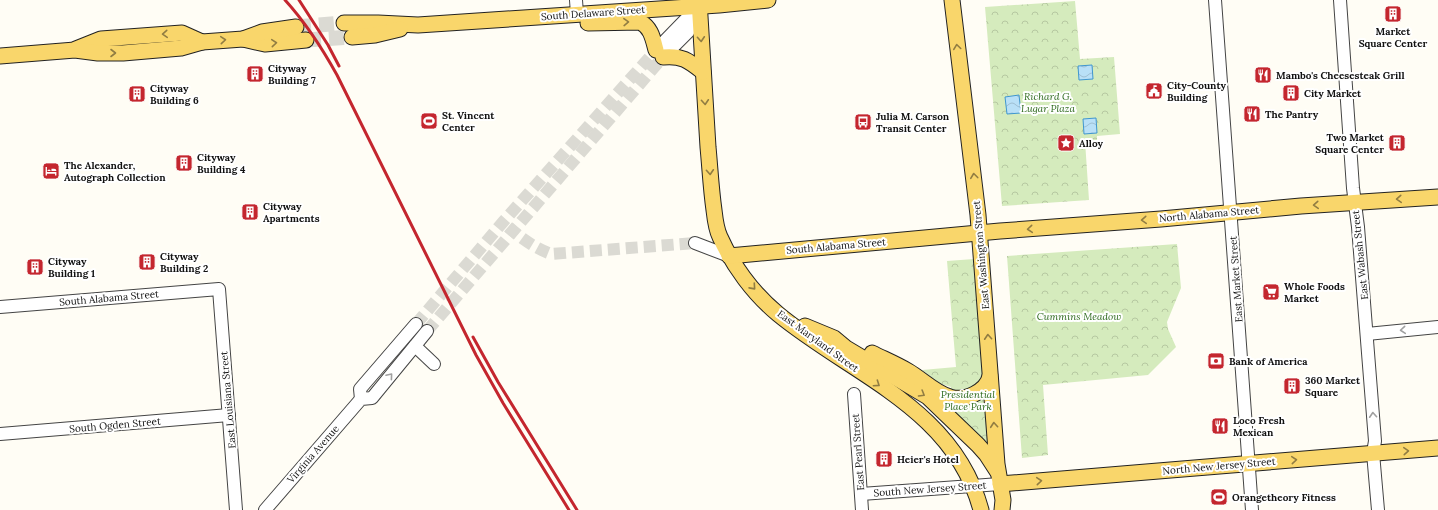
<svg xmlns="http://www.w3.org/2000/svg" width="1438" height="510" font-family="Lora,serif">
<style>
.park{fill:url(#park-crowns)}
.water{fill:url(#water-waves);stroke:#3f96cf}
.lines{fill:none;stroke-linecap:round;stroke-linejoin:round}
.minor-tunnel{stroke:#dbdad3;stroke-width:12;stroke-dasharray:12 6;stroke-linecap:butt}
.major-tunnel{stroke:#dbdad3;stroke-width:15;stroke-dasharray:15 8;stroke-linecap:butt}
.minor-casing{stroke:#444;stroke-width:14}
.major-casing{stroke:#222;stroke-width:17}
.minor{stroke:#fff;stroke-width:12}
.major{stroke:#f9d66b;stroke-width:15}
.rail{stroke:#c4262e;stroke-width:3}
.oneway{stroke:#917d42}
.oneway2{stroke:#a0a0a0}
.labels{text-anchor:middle;dominant-baseline:central;stroke-width:4;stroke-linejoin:round;paint-order:stroke}
.street-label{font-size:10px;fill:#111;stroke:#fff}
.poi-label{font-size:10px;font-weight:bold;fill:#111;stroke:#fff;text-anchor:start}
.park-label{font-size:10px;font-style:italic;fill:#2f6b1f;stroke:#fff}
</style>
<defs>
<pattern id="park-crowns" width="20" height="18" patternUnits="userSpaceOnUse"><rect width="20" height="18" fill="#d5ebbd"/><path d="M2 6a3 3 0 1 1 6 0M12 15a3 3 0 1 1 6 0" fill="none" stroke="#b6c8a1"/></pattern>
<pattern id="water-waves" width="16" height="10" patternUnits="userSpaceOnUse"><rect width="16" height="10" fill="#b9e0f7"/><path d="M0 5q4-4 8 0t8 0" fill="none" stroke="#9ebfd3"/></pattern>
</defs>
<rect width="100%" height="100%" fill="#fffdf5"/>
<g class="park">
<path d="M 1075,1 L 1080,59 L 1114,57 L 1120,134 L 1097,136 L 1097,140 L 1085,141 L 1089,200 L 1002,206 L 985,7 Z"/>
<path d="M 1177,244 L 1181,288 L 1167,322 L 1168,329 L 1176,347 L 1148,375 L 1043,385 L 1048,455 L 1022,458 L 1007,256 Z"/>
<path d="M 974,259 L 984,376 L 989,447 L 949,406 L 951,387 L 939,383 L 922,370 L 956,367 L 947,261 Z"/>
</g>
<g class="water">
<path d="M 1092,65 L 1093,79 L 1079,80 L 1078,66 Z"/>
<path d="M 1019,95 L 1021,113 L 1007,114 L 1005,97 Z"/>
<path d="M 1096,118 L 1097,133 L 1084,134 L 1083,119 Z"/>
</g>
<g class="lines">
<g class="minor-tunnel">
<path d="M 508,227 C 522,239 535,248 551,254 L 695,243"/>
<path d="M 416,324 L 503,222 L 656,50"/>
<path d="M 427,331 L 663,57"/>
</g>
<g class="major-tunnel">
<path d="M 296,27 L 344,23"/>
<path d="M 306,40 L 352,37"/>
</g>
<g class="minor-casing">
<g id="minor">
<path d="M 576,0 L 577,14"/>
<path d="M 1215,0 L 1252,510"/>
<path d="M 1340,0 L 1353,188 L 1358,227 L 1375,441 L 1373,453 L 1378,510"/>
<path d="M 656,50 L 694,11"/>
<path d="M 663,57 L 688,32 L 699,7"/>
<path d="M 695,243 L 729,256"/>
<path d="M 0,307 L 219,289 L 236,510"/>
<path d="M 1367,334 L 1438,327"/>
<path d="M 415,346 L 434,364"/>
<path d="M 854,394 L 862,510"/>
<path d="M 361,399 L 360,389 L 416,324"/>
<path d="M 0,434 L 229,415"/>
<path d="M 861,494 L 1000,484"/>
<path d="M 265,510 L 361,399 L 372,398 L 427,331"/>
</g>
</g>
<g class="major-casing">
<g id="major">
<path d="M 699,0 C 702,49 705,98 708,147 C 710,168 711,189 714,210 C 715,219 716,229 720,237 C 733,266 754,294 778,314 C 852,375 954,408 981,510"/>
<path d="M 952,0 L 978,215 L 997,464 L 1003,500 L 1002,510"/>
<path d="M 344,23 L 378,23 L 418,25 L 719,5 L 768,0"/>
<path d="M 588,23 L 640,22 C 651,27 653,39 656,50"/>
<path d="M 352,37 L 375,35 L 400,29"/>
<path d="M 243,39 L 265,44 L 306,40"/>
<path d="M 76,49 L 101,39 L 182,33 L 202,42"/>
<path d="M 0,56 L 75,50 L 98,53 L 123,53 L 181,48 L 202,42 L 243,39 L 262,32 L 296,27"/>
<path d="M 663,57 C 682,55 689,61 703,72"/>
<path d="M 729,256 L 1000,231 L 1161,219 L 1301,206 L 1438,197"/>
<path d="M 805,326 L 834,338 L 846,348 L 928,397 L 978,445 L 986,454 L 997,471"/>
<path d="M 872,353 C 884,359 896,364 908,371 C 922,379 935,393 950,397 C 965,402 987,391 990,376"/>
<path d="M 1000,484 L 1438,448"/>
</g>
</g>
<use href="#minor" class="minor"/>
<use href="#major" class="major"/>
<g class="rail">
<path d="M 285,0 C 306,23 322,48 337,75 L 476,355 L 503,403 L 569,510"/>
<path d="M 299,0 L 328,45 L 339,66"/>
<path d="M 473,337 L 498,382 L 577,510"/>
</g>
</g>
<defs><path id="oneway-chevron" d="M-2-3.5L2.5 0L-2 3.5" fill="none" stroke-width="1.6" stroke-linecap="round" stroke-linejoin="round"/></defs>
<g class="oneway">
<use href="#oneway-chevron" transform="translate(626 22) rotate(-2)"/>
<use href="#oneway-chevron" transform="translate(165 34) rotate(176)"/>
<use href="#oneway-chevron" transform="translate(701 39) rotate(86)"/>
<use href="#oneway-chevron" transform="translate(223 40) rotate(-5)"/>
<use href="#oneway-chevron" transform="translate(274 43) rotate(-5)"/>
<use href="#oneway-chevron" transform="translate(957 47) rotate(-98)"/>
<use href="#oneway-chevron" transform="translate(113 53)"/>
<use href="#oneway-chevron" transform="translate(705 102) rotate(86)"/>
<use href="#oneway-chevron" transform="translate(710 172) rotate(86)"/>
<use href="#oneway-chevron" transform="translate(974 176) rotate(-97)"/>
<use href="#oneway-chevron" transform="translate(1399 199) rotate(176)"/>
<use href="#oneway-chevron" transform="translate(1316 205) rotate(176)"/>
<use href="#oneway-chevron" transform="translate(1144 220) rotate(176)"/>
<use href="#oneway-chevron" transform="translate(1030 229) rotate(175)"/>
<use href="#oneway-chevron" transform="translate(753 287) rotate(48)"/>
<use href="#oneway-chevron" transform="translate(988 337) rotate(-94)"/>
<use href="#oneway-chevron" transform="translate(877 384) rotate(34)"/>
<use href="#oneway-chevron" transform="translate(922 394) rotate(31)"/>
<use href="#oneway-chevron" transform="translate(994 425) rotate(-95)"/>
<use href="#oneway-chevron" transform="translate(1406 451) rotate(-4)"/>
<use href="#oneway-chevron" transform="translate(1294 460) rotate(-5)"/>
<use href="#oneway-chevron" transform="translate(1039 481) rotate(-5)"/>
</g>
<g class="oneway2">
<use href="#oneway-chevron" transform="translate(1403 330) rotate(175)"/>
<use href="#oneway-chevron" transform="translate(390 376) rotate(-50)"/>
<use href="#oneway-chevron" transform="translate(1373 415) rotate(-94)"/>
</g>
<defs>
<g id="building-square" transform="scale(0.9)"><rect x="-9" y="-9" width="18" height="18" rx="4" fill="#c4262e" stroke="#fff"/><path d="M-4-6H4V6H1V3H-1V6H-4ZM-2.5-4.3h1.7v1.8h-1.7ZM.8-4.3h1.7v1.8H.8ZM-2.5-1h1.7V.8h-1.7ZM.8-1h1.7V.8H.8Z" fill="#fff"/></g>
<g id="restaurant-square" transform="scale(0.9)"><rect x="-9" y="-9" width="18" height="18" rx="4" fill="#c4262e" stroke="#fff"/><path d="M-5-6h1v4h1v-4h1v4h1v-4h1v5L-1.5 .5V6h-2V.5L-5-1ZM5-6V6H3V1.5H1.5Q1.5-4 5-6Z" fill="#fff"/></g>
<g id="civic-square" transform="scale(0.9)"><rect x="-9" y="-9" width="18" height="18" rx="4" fill="#c4262e" stroke="#fff"/><path d="M-.6-6.5H3V-4.5H.6V-3L4-1V1h2V6H-6V1h2V-1L-.6-3ZM-1.2 2.5V6h2.4V2.5Z" fill="#fff"/></g>
<g id="stadium-square" transform="scale(0.9)"><rect x="-9" y="-9" width="18" height="18" rx="4" fill="#c4262e" stroke="#fff"/><path d="M0-5a6.5 5 0 1 0 0 10a6.5 5 0 1 0 0-10ZM-3.5-1.8h7v3.6h-7Z" fill="#fff"/></g>
<g id="bus-square" transform="scale(0.9)"><rect x="-9" y="-9" width="18" height="18" rx="4" fill="#c4262e" stroke="#fff"/><path d="M-5-6H5V4H4V6H2V4H-2V6H-4V4H-5ZM-3.5-4V0h7V-4ZM-3.5 1.2v1.5H-2V1.2ZM2 1.2v1.5H3.5V1.2Z" fill="#fff"/></g>
<g id="sight-square" transform="scale(0.9)"><rect x="-9" y="-9" width="18" height="18" rx="4" fill="#c4262e" stroke="#fff"/><path d="M0-6L1.8-2.2L6-1.7L2.9 1.2L3.7 5.4L0 3.3L-3.7 5.4L-2.9 1.2L-6-1.7L-1.8-2.2Z" fill="#fff"/></g>
<g id="hotel-square" transform="scale(0.9)"><rect x="-9" y="-9" width="18" height="18" rx="4" fill="#c4262e" stroke="#fff"/><path d="M-6-4.5h1.5V1H6V5H4.5V3h-9V5H-6ZM-4 0a1.8 1.8 0 1 1 3.6 0ZM.5 0V-2.5h3Q6-2.5 6 0Z" fill="#fff"/></g>
<g id="supermarket-square" transform="scale(0.9)"><rect x="-9" y="-9" width="18" height="18" rx="4" fill="#c4262e" stroke="#fff"/><path d="M-6-5.5h2.5l.6 2H6L4.5 2H-2.5L-4.4-4H-6ZM-1.5 3.2a1.3 1.3 0 1 0 .1 0ZM3 3.2a1.3 1.3 0 1 0 .1 0Z" fill="#fff"/></g>
<g id="bank-square" transform="scale(0.9)"><rect x="-9" y="-9" width="18" height="18" rx="4" fill="#c4262e" stroke="#fff"/><path d="M-6-4H6V4H-6ZM0-2.3a2.3 2.3 0 1 0 0 4.6a2.3 2.3 0 1 0 0-4.6Z" fill="#fff"/></g>
</defs>
<g fill-rule="evenodd">
<use href="#building-square" x="1393" y="14"/>
<use href="#building-square" x="255" y="74"/>
<use href="#restaurant-square" x="1263" y="75"/>
<use href="#civic-square" x="1154" y="91"/>
<use href="#building-square" x="1291" y="93"/>
<use href="#building-square" x="137" y="94"/>
<use href="#restaurant-square" x="1252" y="114"/>
<use href="#stadium-square" x="429" y="121"/>
<use href="#bus-square" x="863" y="122"/>
<use href="#sight-square" x="1066" y="143"/>
<use href="#building-square" x="1397" y="143"/>
<use href="#building-square" x="184" y="163"/>
<use href="#hotel-square" x="51" y="171"/>
<use href="#building-square" x="250" y="212"/>
<use href="#building-square" x="147" y="262"/>
<use href="#building-square" x="35" y="267"/>
<use href="#supermarket-square" x="1271" y="292"/>
<use href="#bank-square" x="1216" y="361"/>
<use href="#building-square" x="1292" y="386"/>
<use href="#restaurant-square" x="1220" y="426"/>
<use href="#building-square" x="884" y="459"/>
<use href="#stadium-square" x="1219" y="497"/>
</g>
<g class="labels">
<g class="street-label">
<text transform="translate(593 13) rotate(-4)">South Delaware Street</text>
<text transform="translate(1209 214) rotate(-5)">North Alabama Street</text>
<text transform="translate(836 246) rotate(-5)">South Alabama Street</text>
<text transform="translate(981 255) rotate(-95)">East Washington Street</text>
<text transform="translate(1360 255) rotate(-96)">East Wabash Street</text>
<text transform="translate(1236 279) rotate(-94)">East Market Street</text>
<text transform="translate(109 298) rotate(-5)">South Alabama Street</text>
<text transform="translate(818 341) rotate(36)">East Maryland Street</text>
<text transform="translate(228 400) rotate(-95)">East Louisiana Street</text>
<text transform="translate(115 425) rotate(-5)">South Ogden Street</text>
<text transform="translate(858 452) rotate(-94)">East Pearl Street</text>
<text transform="translate(313 454) rotate(-49)">Virginia Avenue</text>
<text transform="translate(1219 466) rotate(-5)">North New Jersey Street</text>
<text transform="translate(930 489) rotate(-4)">South New Jersey Street</text>
</g>
<g class="poi-label">
<text x="1393" y="31" text-anchor="middle">Market<tspan x="1393" dy="12">Square Center</tspan></text>
<text x="268" y="68">Cityway<tspan x="268" dy="12">Building 7</tspan></text>
<text x="1276" y="75">Mambo's Cheesesteak Grill</text>
<text x="1167" y="85">City-County<tspan x="1167" dy="12">Building</tspan></text>
<text x="150" y="88">Cityway<tspan x="150" dy="12">Building 6</tspan></text>
<text x="1304" y="93">City Market</text>
<text x="1265" y="114">The Pantry</text>
<text x="442" y="115">St. Vincent<tspan x="442" dy="12">Center</tspan></text>
<text x="876" y="116">Julia M. Carson<tspan x="876" dy="12">Transit Center</tspan></text>
<text x="1384" y="137" text-anchor="end">Two Market<tspan x="1384" dy="12">Square Center</tspan></text>
<text x="1079" y="143">Alloy</text>
<text x="197" y="157">Cityway<tspan x="197" dy="12">Building 4</tspan></text>
<text x="64" y="165">The Alexander,<tspan x="64" dy="12">Autograph Collection</tspan></text>
<text x="263" y="206">Cityway<tspan x="263" dy="12">Apartments</tspan></text>
<text x="160" y="256">Cityway<tspan x="160" dy="12">Building 2</tspan></text>
<text x="48" y="261">Cityway<tspan x="48" dy="12">Building 1</tspan></text>
<text x="1284" y="286">Whole Foods<tspan x="1284" dy="12">Market</tspan></text>
<text x="1229" y="361">Bank of America</text>
<text x="1305" y="380">360 Market<tspan x="1305" dy="12">Square</tspan></text>
<text x="1233" y="420">Loco Fresh<tspan x="1233" dy="12">Mexican</tspan></text>
<text x="897" y="459">Heier's Hotel</text>
<text x="1232" y="497">Orangetheory Fitness</text>
</g>
<g class="park-label">
<text x="1048" y="96">Richard G.<tspan x="1048" dy="12">Lugar Plaza</tspan></text>
<text x="1079" y="316">Cummins Meadow</text>
<text x="968" y="394">Presidential<tspan x="968" dy="12">Place Park</tspan></text>
</g>
</g>
</svg>
